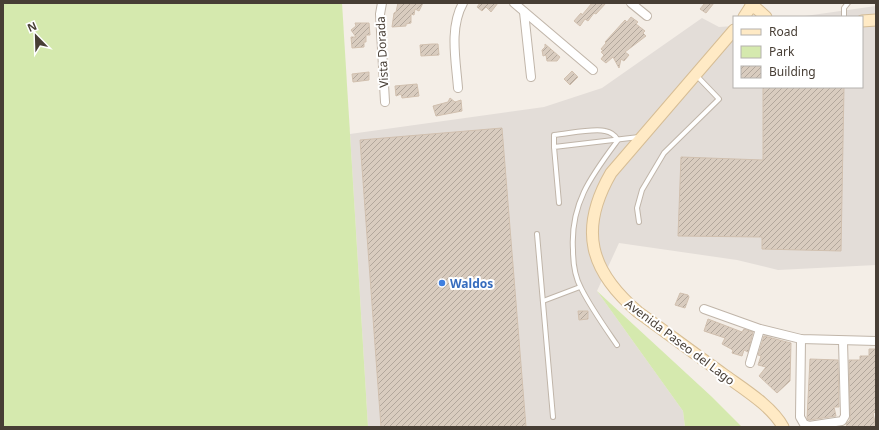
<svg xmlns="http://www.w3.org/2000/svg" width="879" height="430" font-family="'Noto Sans',sans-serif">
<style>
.industrial{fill:#e3ddd8}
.green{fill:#d5e9ae}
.building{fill:url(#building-hatch);stroke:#d1c0af}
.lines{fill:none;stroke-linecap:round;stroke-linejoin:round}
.lane-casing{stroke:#c0b5a9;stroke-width:6}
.street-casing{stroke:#c0b5a9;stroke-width:10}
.secondary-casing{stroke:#d6bd95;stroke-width:13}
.lane{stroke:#fff;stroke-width:4}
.street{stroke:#fff;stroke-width:8}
.secondary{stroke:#ffeac5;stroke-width:11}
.shop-dot{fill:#3f7fe0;stroke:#fff;stroke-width:1.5}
.labels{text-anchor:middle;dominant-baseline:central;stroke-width:4;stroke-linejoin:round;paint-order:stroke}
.street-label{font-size:12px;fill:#473e35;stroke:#fff}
.shop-label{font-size:12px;font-weight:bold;fill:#366cbe;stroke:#fff;text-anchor:start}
</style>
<defs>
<pattern id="building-hatch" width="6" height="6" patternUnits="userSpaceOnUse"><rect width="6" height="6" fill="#d9ccbf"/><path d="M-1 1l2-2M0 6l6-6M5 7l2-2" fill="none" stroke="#b2a79c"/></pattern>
</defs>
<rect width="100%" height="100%" fill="#f4eee7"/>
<path class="industrial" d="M 876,6 L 876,265 L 778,270 L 737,260 L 619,243 L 597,291 L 683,411 L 685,427 L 368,427 L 350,134 L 544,107 L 602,88 L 702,18 L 719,27 L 734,26 L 734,87 L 862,87 L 862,17 L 798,17 Z"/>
<g class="green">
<path d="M 3,3 L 342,3 L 368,427 L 3,427 Z"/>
<path d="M 597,291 L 712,397 L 742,427 L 685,427 L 683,411 Z"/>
</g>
<g class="building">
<path d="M 398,3 L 423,3 L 419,11 L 415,9 L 414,15 L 411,14 L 411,23 L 406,24 L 406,26 L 392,27 L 394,13 L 396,12 Z"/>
<path d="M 480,3 L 498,3 L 491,12 L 486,7 L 482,11 L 477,7 Z"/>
<path d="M 592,3 L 606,3 L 596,14 L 594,13 L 588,21 L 585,19 L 580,26 L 574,21 L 581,13 L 582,15 Z"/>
<path d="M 705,3 L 714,3 L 706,13 L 700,9 Z"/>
<path d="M 631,17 L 638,22 L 636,24 L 645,31 L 643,33 L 646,36 L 625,52 L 629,55 L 624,61 L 621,59 L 619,68 L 613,57 L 606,63 L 601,59 L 604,55 L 601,52 L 603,51 L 601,49 L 606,43 L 605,42 L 625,20 L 627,22 Z"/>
<path d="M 355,23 L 369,23 L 370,35 L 366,35 L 366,42 L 364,42 L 364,47 L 352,48 L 351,37 L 356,37 L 351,30 L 356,26 Z"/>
<path d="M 432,44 L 438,44 L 439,55 L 421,56 L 420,45 Z"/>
<path d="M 545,44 L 560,57 L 557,61 L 547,61 L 546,55 L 543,56 L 542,50 L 545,47 Z"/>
<path d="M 572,71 L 578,77 L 570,85 L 564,79 Z"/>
<path d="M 369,72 L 369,80 L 353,82 L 352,74 Z"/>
<path d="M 417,84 L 419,96 L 402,98 L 401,94 L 396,96 L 395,86 Z"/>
<path d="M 763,87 L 844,87 L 841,251 L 762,249 L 762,237 L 678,236 L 681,157 L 763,160 Z"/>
<path d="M 450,98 L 455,102 L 461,100 L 462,111 L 436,116 L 433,106 L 448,102 Z"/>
<path d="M 502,128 L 526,427 L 381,427 L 360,140 Z"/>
<path d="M 680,293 L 688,295 L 689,297 L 685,308 L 675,305 Z"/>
<path d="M 578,311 L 588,311 L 588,319 L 579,320 Z"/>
<path d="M 708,319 L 742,332 L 744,329 L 753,332 L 748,352 L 744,350 L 742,356 L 732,353 L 733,350 L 722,344 L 725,338 L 704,331 Z"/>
<path d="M 764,336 L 791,343 L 790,381 L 777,393 L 759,376 L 766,367 L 758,365 L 761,356 L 758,355 Z"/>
<path d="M 869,349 L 876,349 L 876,412 L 873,413 L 876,427 L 847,427 L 846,424 L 850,420 L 850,416 L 849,360 L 860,360 L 860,356 L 869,356 Z"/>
<path d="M 810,359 L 838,360 L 839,407 L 834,407 L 836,416 L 810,420 L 807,419 Z"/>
</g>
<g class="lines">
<g class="lane-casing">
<g id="lane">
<path d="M 844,17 L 844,8 L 848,3"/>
<path d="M 554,147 L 554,135 C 567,134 593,128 605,131 C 611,132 615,135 618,140 C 592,175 570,203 573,250 C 573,262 575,277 581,288 C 591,308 604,326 617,345"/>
<path d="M 559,203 L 554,147 L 639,137"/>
<path d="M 639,222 L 637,208 L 642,190 L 664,153 L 719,99 L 696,75"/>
<path d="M 537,234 L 553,417"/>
<path d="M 543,301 L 580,287"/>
</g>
</g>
<g class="street-casing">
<g id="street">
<path d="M 382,3 L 380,14 L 385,102"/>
<path d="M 514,3 L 593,70"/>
<path d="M 631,3 L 647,16"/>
<path d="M 524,12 L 531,77"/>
<path d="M 458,88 C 456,61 449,28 463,3"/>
<path d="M 704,309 L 760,329 L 801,339 L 876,341"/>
<path d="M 801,339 L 800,417 L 804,424 L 809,426 L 842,421 L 845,416 L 843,341"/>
<path d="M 750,363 L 760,329"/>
</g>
</g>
<g class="secondary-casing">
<g id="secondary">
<path d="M 751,6 L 757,9 L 766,17"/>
<path d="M 744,17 L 753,3"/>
<path d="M 862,21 L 876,20"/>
<path d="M 734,30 L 611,173 C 578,230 590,271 638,312 C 667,333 695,354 723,374 C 742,388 772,406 783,427"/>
</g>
</g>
<use href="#lane" class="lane"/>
<use href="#street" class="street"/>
<use href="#secondary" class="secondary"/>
</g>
<circle class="shop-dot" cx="442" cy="283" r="4"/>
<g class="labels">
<g class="street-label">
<text transform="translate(382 52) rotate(-93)">Vista Dorada</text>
<text transform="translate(680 342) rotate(37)">Avenida Paseo del Lago</text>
</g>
<g class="shop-label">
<text x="450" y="283">Waldos</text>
</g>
</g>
<rect width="879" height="430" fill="none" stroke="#473e35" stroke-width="8"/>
<rect x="733" y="16" width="130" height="72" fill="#ffffff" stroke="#b5b2ae"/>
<rect x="741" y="29" width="20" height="6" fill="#ffeac5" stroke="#b5b2ae"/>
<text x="769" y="36" font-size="12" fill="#473e35">Road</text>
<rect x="741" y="46" width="20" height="12" fill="#d5e9ae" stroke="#b5b2ae"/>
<text x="769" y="56" font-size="12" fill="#473e35">Park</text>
<rect x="741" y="66" width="20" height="12" fill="url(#building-hatch)" stroke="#b5b2ae"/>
<text x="769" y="76" font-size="12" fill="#473e35">Building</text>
<g transform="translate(36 36) rotate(337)" stroke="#ffffff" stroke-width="3" paint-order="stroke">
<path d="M0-3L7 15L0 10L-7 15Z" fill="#473e35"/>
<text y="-6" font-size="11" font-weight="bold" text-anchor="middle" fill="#473e35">N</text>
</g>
</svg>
